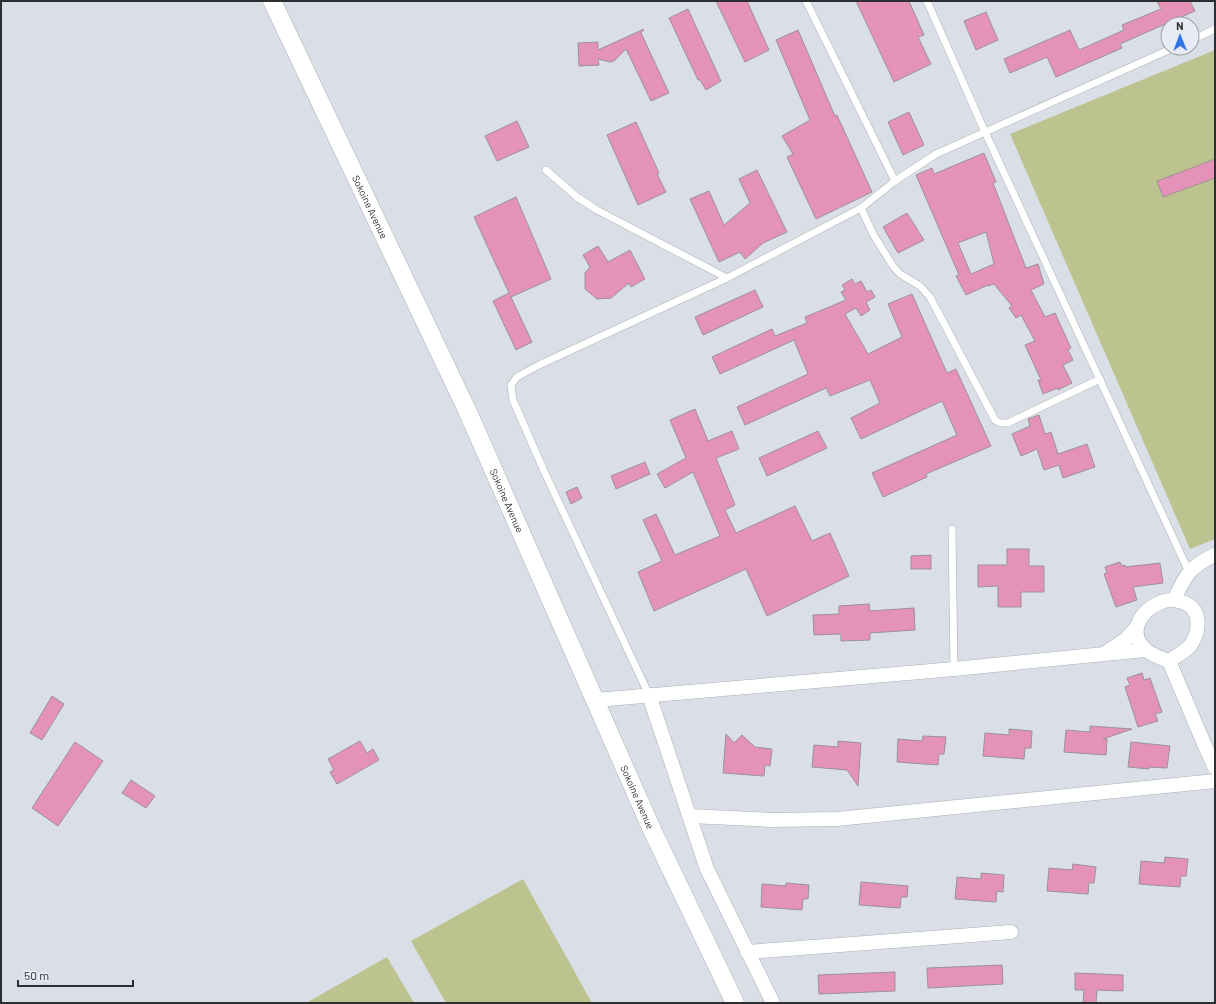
<svg xmlns="http://www.w3.org/2000/svg" width="1216" height="1004" font-family="Barlow,sans-serif">
<style>
.green{fill:#bdc38e}
.building{fill:#e492b7;stroke:#9b9295;fill-rule:evenodd}
.lines{fill:none;stroke-linecap:round;stroke-linejoin:round}
.service-casing{stroke:#aaafb6;stroke-width:8}
.minor-casing{stroke:#aaafb6;stroke-width:15}
.tertiary-casing{stroke:#aaafb6;stroke-width:19}
.service{stroke:#fff;stroke-width:7}
.minor{stroke:#fff;stroke-width:14}
.tertiary{stroke:#fff;stroke-width:18}
.labels{text-anchor:middle;dominant-baseline:central;stroke-width:4;stroke-linejoin:round;paint-order:stroke}
.street-label{font-size:10px;fill:#2c2e30;stroke:#e7ecf4}
</style>
<rect width="100%" height="100%" fill="#dadfe7"/>
<g class="green">
<path d="M 1215,50 L 1215,539 L 1190,549 L 1010,134 Z"/>
<path d="M 523,879 L 592,1003 L 446,1003 L 411,941 Z"/>
<path d="M 387,957 L 414,1003 L 306,1003 Z"/>
</g>
<g class="building">
<path d="M 716,1 L 747,1 L 769,50 L 745,62 Z"/>
<path d="M 856,1 L 909,1 L 924,35 L 918,37 L 931,64 L 894,82 Z"/>
<path d="M 1157,1 L 1190,1 L 1195,11 L 1120,44 L 1122,48 L 1056,77 L 1047,57 L 1010,73 L 1004,59 L 1070,30 L 1079,50 L 1124,30 L 1122,25 L 1161,9 Z"/>
<path d="M 688,9 L 721,81 L 706,90 L 700,80 L 698,80 L 669,18 Z"/>
<path d="M 986,12 L 998,40 L 976,50 L 964,21 Z"/>
<path d="M 644,29 L 641,33 L 669,93 L 651,101 L 626,49 L 614,61 L 610,62 L 598,59 L 599,65 L 579,66 L 578,43 L 598,42 L 598,50 Z"/>
<path d="M 798,30 L 835,116 L 837,115 L 872,192 L 816,219 L 787,157 L 793,154 L 782,136 L 810,120 L 776,40 Z"/>
<path d="M 909,112 L 924,145 L 903,155 L 888,122 Z"/>
<path d="M 517,121 L 529,147 L 497,161 L 485,136 Z"/>
<path d="M 636,122 L 659,173 L 657,174 L 666,192 L 638,205 L 607,135 Z"/>
<path d="M 984,153 L 996,182 L 993,183 L 1026,268 L 1038,264 L 1044,284 L 1031,290 L 1045,317 L 1055,313 L 1071,348 L 1068,350 L 1073,360 L 1063,365 L 1072,383 L 1058,390 L 1058,388 L 1043,394 L 1038,380 L 1041,380 L 1025,345 L 1035,341 L 1021,315 L 1016,318 L 1009,308 L 1012,306 L 994,284 L 988,286 L 988,285 L 966,295 L 956,276 L 959,275 L 916,175 L 932,168 L 934,174 ZM 986,232 L 994,264 L 971,274 L 958,243 Z"/>
<path d="M 1215,159 L 1215,178 L 1163,197 L 1157,181 Z"/>
<path d="M 757,170 L 787,232 L 763,243 L 745,259 L 740,252 L 719,262 L 690,199 L 709,191 L 724,225 L 750,203 L 739,179 Z"/>
<path d="M 516,197 L 551,279 L 511,297 L 532,342 L 516,350 L 493,301 L 509,293 L 474,217 Z"/>
<path d="M 907,213 L 924,240 L 898,253 L 883,227 Z"/>
<path d="M 598,246 L 608,262 L 630,250 L 645,279 L 631,287 L 629,283 L 611,298 L 597,299 L 585,289 L 585,273 L 590,267 L 583,255 Z"/>
<path d="M 852,279 L 855,284 L 861,281 L 867,292 L 871,290 L 875,297 L 866,302 L 870,310 L 861,316 L 856,308 L 845,314 L 868,354 L 902,337 L 888,304 L 912,294 L 947,373 L 956,369 L 991,446 L 926,474 L 927,477 L 883,497 L 872,473 L 957,435 L 942,401 L 861,439 L 851,418 L 880,403 L 870,380 L 830,396 L 826,388 L 745,425 L 737,407 L 808,374 L 794,340 L 720,374 L 712,357 L 772,329 L 775,336 L 807,323 L 805,317 L 846,300 L 841,292 L 845,290 L 842,285 Z"/>
<path d="M 755,290 L 763,307 L 703,335 L 695,317 Z"/>
<path d="M 695,409 L 708,441 L 732,431 L 739,449 L 716,458 L 735,505 L 725,510 L 736,533 L 795,506 L 812,541 L 830,533 L 849,576 L 767,616 L 746,569 L 654,611 L 638,572 L 662,561 L 643,520 L 656,514 L 675,555 L 720,536 L 693,472 L 665,488 L 657,474 L 686,458 L 670,420 Z"/>
<path d="M 1039,415 L 1045,434 L 1051,432 L 1058,454 L 1087,444 L 1095,467 L 1063,478 L 1059,465 L 1044,470 L 1037,449 L 1021,456 L 1012,434 L 1030,426 L 1028,419 Z"/>
<path d="M 818,431 L 827,448 L 767,476 L 759,458 Z"/>
<path d="M 645,462 L 650,474 L 616,489 L 611,476 Z"/>
<path d="M 577,487 L 582,498 L 571,504 L 566,492 Z"/>
<path d="M 1007,549 L 1029,549 L 1029,566 L 1044,566 L 1044,592 L 1021,592 L 1021,607 L 998,607 L 998,586 L 978,587 L 978,565 L 1007,565 Z"/>
<path d="M 931,555 L 931,569 L 911,569 L 911,556 Z"/>
<path d="M 1120,562 L 1122,566 L 1125,565 L 1125,567 L 1160,563 L 1163,583 L 1133,587 L 1137,600 L 1116,607 L 1104,574 L 1107,573 L 1105,567 Z"/>
<path d="M 869,604 L 870,611 L 914,608 L 915,630 L 870,633 L 870,640 L 841,641 L 841,634 L 814,635 L 813,615 L 839,614 L 839,606 Z"/>
<path d="M 1142,673 L 1144,680 L 1150,678 L 1162,712 L 1155,714 L 1158,721 L 1138,727 L 1125,687 L 1130,685 L 1127,678 Z"/>
<path d="M 52,696 L 64,704 L 42,740 L 30,733 Z"/>
<path d="M 1090,726 L 1132,729 L 1103,739 L 1107,739 L 1106,755 L 1064,752 L 1066,730 L 1090,732 Z"/>
<path d="M 1009,729 L 1032,731 L 1031,748 L 1025,748 L 1024,759 L 983,756 L 985,733 L 1009,735 Z"/>
<path d="M 726,734 L 734,743 L 742,735 L 755,747 L 772,749 L 770,766 L 765,765 L 764,776 L 723,773 Z"/>
<path d="M 923,736 L 946,737 L 944,754 L 939,754 L 938,765 L 897,762 L 898,739 L 922,741 Z"/>
<path d="M 360,741 L 367,753 L 373,749 L 379,760 L 337,784 L 330,772 L 334,770 L 328,759 Z"/>
<path d="M 838,741 L 861,743 L 858,786 L 847,770 L 812,767 L 814,745 L 838,747 Z"/>
<path d="M 75,742 L 103,761 L 58,826 L 32,808 Z"/>
<path d="M 1131,742 L 1170,746 L 1167,768 L 1149,767 L 1149,769 L 1128,767 Z"/>
<path d="M 131,780 L 155,796 L 146,808 L 122,793 Z"/>
<path d="M 1165,857 L 1188,859 L 1186,876 L 1181,876 L 1180,887 L 1139,884 L 1141,861 L 1164,863 Z"/>
<path d="M 1073,864 L 1096,867 L 1094,883 L 1089,883 L 1088,894 L 1047,891 L 1049,868 L 1072,870 Z"/>
<path d="M 981,873 L 1004,875 L 1003,892 L 997,891 L 996,902 L 955,899 L 957,877 L 981,879 Z"/>
<path d="M 861,882 L 908,886 L 907,897 L 901,897 L 900,908 L 859,905 Z"/>
<path d="M 786,883 L 809,885 L 808,899 L 803,899 L 802,910 L 761,907 L 762,884 L 786,886 Z"/>
<path d="M 1002,965 L 1003,984 L 928,988 L 927,968 Z"/>
<path d="M 895,972 L 895,991 L 819,994 L 818,975 Z"/>
<path d="M 1075,973 L 1123,975 L 1123,991 L 1097,990 L 1096,1003 L 1083,1003 L 1084,990 L 1075,990 Z"/>
</g>
<g class="lines">
<g class="service-casing">
<g id="service">
<path d="M 806,1 L 895,181"/>
<path d="M 927,1 L 985,132 L 1189,572"/>
<path d="M 1192,40 L 1215,29"/>
<path d="M 546,170 L 577,197 L 597,210 L 727,278"/>
<path d="M 861,208 L 873,234 L 893,266 L 900,274 L 920,286 L 930,297 L 995,420 L 1000,423 L 1008,423 L 1100,379"/>
<path d="M 952,529 L 954,669"/>
<path d="M 649,695 L 544,471 L 513,400 L 511,385 L 517,377 L 539,365 L 727,278 L 861,208 L 895,181 L 936,154 L 1173,48"/>
</g>
</g>
<g class="minor-casing">
<g id="minor">
<path d="M 1174,600 C 1179,601 1185,603 1189,605 C 1202,615 1199,635 1189,647 C 1184,652 1175,657 1169,661 C 1161,658 1153,656 1146,650 C 1126,633 1141,609 1162,602 C 1165,600 1170,600 1174,600 Z"/>
<path d="M 1174,600 C 1185,576 1190,566 1215,555"/>
<path d="M 1105,653 L 1126,639 L 1136,628"/>
<path d="M 1169,661 L 1205,746 L 1215,768"/>
<path d="M 649,695 L 707,869 L 773,1003"/>
<path d="M 596,700 L 954,669 L 1145,650"/>
<path d="M 690,816 L 773,820 L 837,819 L 1215,781"/>
<path d="M 747,952 L 1011,932"/>
</g>
</g>
<g class="tertiary-casing">
<g id="tertiary">
<path id="s1" d="M 272,1 L 467,410 L 653,832 L 735,1003"/>
</g>
</g>
<use href="#service" class="service"/>
<use href="#minor" class="minor"/>
<use href="#tertiary" class="tertiary"/>
</g>
<g class="labels">
<g class="street-label">
<text stroke="none"><textPath href="#s1" startOffset="228">Sokoine Avenue</textPath></text>
<text stroke="none"><textPath href="#s1" startOffset="552">Sokoine Avenue</textPath></text>
<text stroke="none"><textPath href="#s1" startOffset="876">Sokoine Avenue</textPath></text>
</g>
</g>
<rect width="1216" height="1004" fill="none" stroke="#2c2e30" stroke-width="4"/>
<g transform="translate(1180 36) rotate(359)"><circle r="19" fill="#e7ecf4" stroke="#9ca0a6"/>
<path d="M0-3L7 15L0 10L-7 15Z" fill="#3175e2"/>
<text y="-6" font-size="11" font-weight="bold" text-anchor="middle" fill="#2c2e30">N</text>
</g>
<path d="M18 980v6h115v-6" fill="none" stroke="#2c2e30" stroke-width="2"/>
<text x="24" y="980" font-size="12" fill="#2c2e30" stroke="#e7ecf4" stroke-width="3" paint-order="stroke">50 m</text>
</svg>
